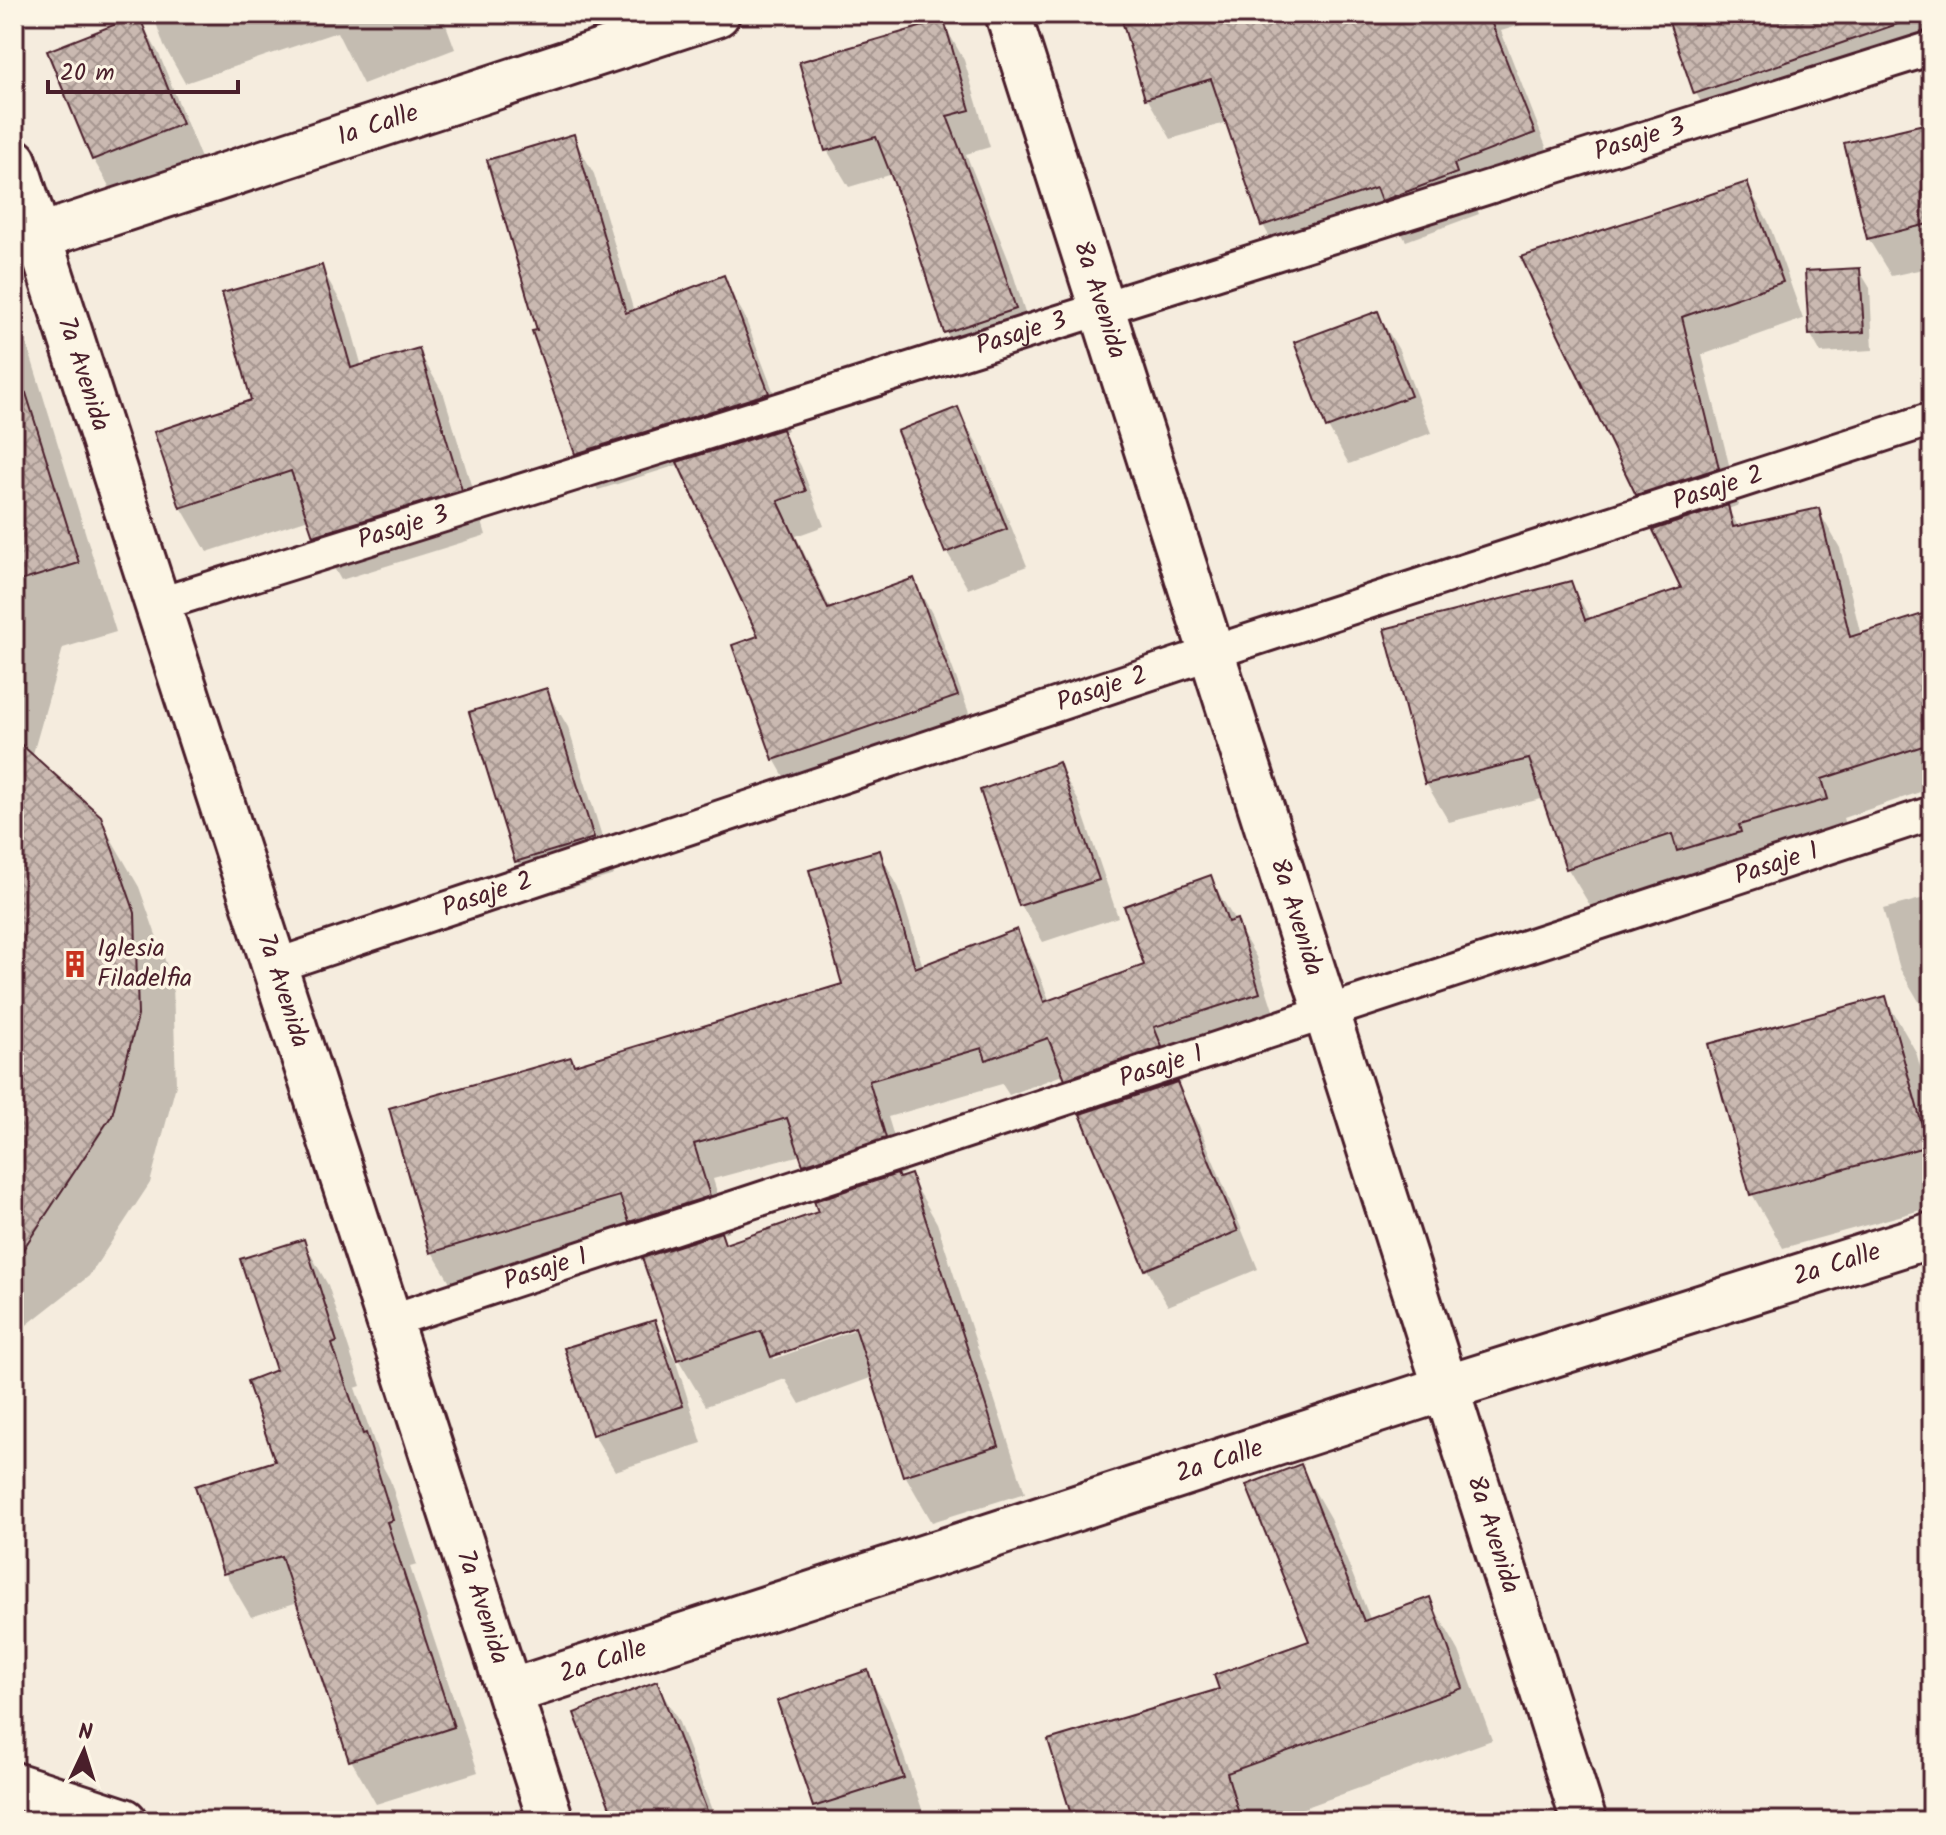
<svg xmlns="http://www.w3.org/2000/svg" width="1946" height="1835" font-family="Kalam,sans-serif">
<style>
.shadow{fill:#0003;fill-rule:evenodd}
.building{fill:url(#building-cross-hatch);stroke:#4a1f2b;stroke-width:2}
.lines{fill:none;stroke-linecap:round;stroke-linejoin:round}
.service-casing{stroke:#4a1f2b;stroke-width:38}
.minor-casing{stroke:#4a1f2b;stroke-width:50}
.primary-casing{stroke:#4a1f2b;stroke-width:50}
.service{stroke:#fcf5e5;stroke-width:32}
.minor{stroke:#fcf5e5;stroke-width:44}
.primary{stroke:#fcf5e5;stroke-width:44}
.labels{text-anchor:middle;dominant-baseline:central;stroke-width:7;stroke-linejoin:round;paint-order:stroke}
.street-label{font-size:26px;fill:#4a1f2b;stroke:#fcf5e5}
.poi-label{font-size:26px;fill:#4a1f2b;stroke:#fcf5e5;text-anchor:start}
</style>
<defs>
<pattern id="building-cross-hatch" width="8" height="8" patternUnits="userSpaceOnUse" patternTransform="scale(2)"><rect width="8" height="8" fill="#cab9b1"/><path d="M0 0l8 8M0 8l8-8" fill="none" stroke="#a69690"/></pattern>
</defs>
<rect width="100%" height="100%" fill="#f5ecde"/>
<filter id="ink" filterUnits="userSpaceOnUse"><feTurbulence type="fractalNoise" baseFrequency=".0125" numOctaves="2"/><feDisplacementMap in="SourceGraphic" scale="16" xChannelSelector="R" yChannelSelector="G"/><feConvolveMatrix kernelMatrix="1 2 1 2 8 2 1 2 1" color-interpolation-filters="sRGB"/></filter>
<g filter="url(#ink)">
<g class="shadow">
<path d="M 153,14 L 442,14 L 455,49 L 363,84 L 337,32 L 185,83 L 164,46 Z"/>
<path d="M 1122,14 L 1558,14 L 1501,31 L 1557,175 L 1475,205 L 1479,214 L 1406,241 L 1399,229 L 1286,266 L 1263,225 L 1228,122 L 1171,139 L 1147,98 Z"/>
<path d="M 1680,14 L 1932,14 L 1932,60 L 1718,132 L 1696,93 Z"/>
<path d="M 138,17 L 159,54 L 202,161 L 115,196 L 93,159 Z"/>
<path d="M 943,23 L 964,60 L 990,147 L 966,154 L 1009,261 L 1036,347 L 968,369 L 946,332 L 910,218 L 893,174 L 849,187 L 827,150 Z"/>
<path d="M 1932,124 L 1932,267 L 1891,276 L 1868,238 Z"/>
<path d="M 573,137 L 594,174 L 634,312 L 723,278 L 744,315 L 788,430 L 782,432 L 801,466 L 824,526 L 796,536 L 831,610 L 913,580 L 933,615 L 976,732 L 794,794 L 774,759 L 761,637 L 681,464 L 598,490 L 577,453 L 539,331 Z"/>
<path d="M 1746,184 L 1768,221 L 1803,319 L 1702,355 L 1739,505 L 1728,509 L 1739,528 L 1818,510 L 1840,548 L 1861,636 L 1932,611 L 1932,788 L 1843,818 L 1849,838 L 1701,889 L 1692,873 L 1591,907 L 1568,869 L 1545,798 L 1449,822 L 1426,783 L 1570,583 L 1591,620 L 1684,589 L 1658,530 L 1638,494 L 1524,258 Z"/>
<path d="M 321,267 L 347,313 L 362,367 L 418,350 L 444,395 L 486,535 L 341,580 L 315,535 L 309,519 L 207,552 L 181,507 L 254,401 Z"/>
<path d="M 1859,270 L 1870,288 L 1873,350 L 1821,353 L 1811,335 Z"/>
<path d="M 14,302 L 116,632 L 63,648 L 32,757 L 99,818 L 139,887 L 173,983 L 176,1085 L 150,1183 L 89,1276 L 14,1335 Z"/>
<path d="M 1377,313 L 1399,350 L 1431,433 L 1349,464 L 1328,427 Z"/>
<path d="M 958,410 L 979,447 L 1027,566 L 968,589 L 947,552 Z"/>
<path d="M 546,690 L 568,727 L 614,875 L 538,898 L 517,861 Z"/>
<path d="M 1058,765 L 1079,802 L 1118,917 L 1043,942 L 1021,905 Z"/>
<path d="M 879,852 L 899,888 L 923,967 L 1016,931 L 1036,967 L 1050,1002 L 1146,966 L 1210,878 L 1256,957 L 1279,1029 L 1173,1063 L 1181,1082 L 1176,1084 L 1197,1121 L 1258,1269 L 1168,1306 L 1147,1269 L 1087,1113 L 1065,1074 L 1009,1095 L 1002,1084 L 888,1117 L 905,1173 L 893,1177 L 894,1181 L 910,1176 L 937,1223 L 1025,1493 L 932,1522 L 905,1475 L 873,1377 L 800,1404 L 785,1379 L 706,1406 L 678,1359 L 652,1257 L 637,1232 L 453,1287 L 432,1252 L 575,1067 L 845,985 ZM 801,1155 L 825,1200 L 820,1213 L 727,1245 L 720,1234 L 729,1231 L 713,1179 ZM 864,1322 L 865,1326 L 774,1359 L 774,1354 Z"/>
<path d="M 1932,896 L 1932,1017 L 1928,1017 L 1900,969 L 1883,909 Z"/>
<path d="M 1885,998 L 1916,1052 L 1932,1109 L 1932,1207 L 1783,1248 L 1752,1194 Z"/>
<path d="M 303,1241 L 328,1285 L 361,1386 L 355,1388 L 383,1467 L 390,1480 L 417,1565 L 410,1567 L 478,1772 L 376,1804 L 351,1760 L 298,1602 L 251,1617 L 225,1573 L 278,1463 L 279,1372 Z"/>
<path d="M 654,1322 L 675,1359 L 702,1443 L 615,1471 L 594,1435 L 567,1350 Z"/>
<path d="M 1300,1466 L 1330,1518 L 1371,1621 L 1429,1599 L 1459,1651 L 1492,1740 L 1268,1821 L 1075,1821 L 1222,1690 L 1311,1642 Z"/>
<path d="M 867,1673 L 888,1710 L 924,1815 L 906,1821 L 823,1821 L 814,1806 Z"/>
<path d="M 656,1683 L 678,1720 L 716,1821 L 617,1821 Z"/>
</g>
<g class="building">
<path d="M 1120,14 L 1488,14 L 1535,133 L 1454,164 L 1457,173 L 1387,199 L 1381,201 L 1376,188 L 1261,226 L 1211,79 L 1145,99 Z"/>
<path d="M 1666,14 L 1902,14 L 1903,22 L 1694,94 Z"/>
<path d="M 139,15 L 182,124 L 92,160 L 47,51 Z"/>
<path d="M 944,20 L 970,110 L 947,116 L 988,222 L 1016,309 L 944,333 L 908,219 L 876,137 L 825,151 L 799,62 Z"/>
<path d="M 1932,122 L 1932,223 L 1867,239 L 1844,143 Z"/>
<path d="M 574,134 L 626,313 L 724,275 L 769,393 L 575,454 L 532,331 L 537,330 L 487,160 Z"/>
<path d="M 1747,182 L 1783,282 L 1682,317 L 1719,468 L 1636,495 L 1521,257 Z"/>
<path d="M 322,265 L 351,368 L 419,348 L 462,490 L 313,536 L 291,471 L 180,508 L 154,432 L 251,400 L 222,293 Z"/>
<path d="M 1860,268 L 1864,332 L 1809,335 L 1805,271 Z"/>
<path d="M 1378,311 L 1411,396 L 1326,428 L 1294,342 Z"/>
<path d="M 26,393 L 79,563 L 14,583 L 14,395 Z"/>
<path d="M 958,407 L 1007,529 L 945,553 L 897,431 Z"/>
<path d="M 782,429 L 806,491 L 778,501 L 828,609 L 914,578 L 958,696 L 773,760 L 732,645 L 758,636 L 677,462 Z"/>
<path d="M 1728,505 L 1733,527 L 1819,508 L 1850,637 L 1932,611 L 1932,743 L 1822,779 L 1828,799 L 1739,825 L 1741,832 L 1677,851 L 1672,834 L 1566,869 L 1529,759 L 1425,784 L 1384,629 L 1571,581 L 1585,620 L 1681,588 L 1653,530 Z"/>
<path d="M 547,688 L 594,838 L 515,862 L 469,712 Z"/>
<path d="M 14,738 L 101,816 L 135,913 L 138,1016 L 112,1115 L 14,1263 Z"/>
<path d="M 1059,762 L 1099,880 L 1019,906 L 980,790 Z"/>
<path d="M 880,850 L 915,968 L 1017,929 L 1044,1002 L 1144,965 L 1124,906 L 1211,875 L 1228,922 L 1237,919 L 1260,993 L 1154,1027 L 1162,1047 L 1065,1079 L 1048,1038 L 986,1060 L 982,1048 L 869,1081 L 886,1138 L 803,1165 L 787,1118 L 694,1144 L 710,1196 L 629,1222 L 620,1196 L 430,1253 L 389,1108 L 571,1057 L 574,1065 L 842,984 L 809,870 Z"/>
<path d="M 1886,996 L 1928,1146 L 1750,1195 L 1708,1044 Z"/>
<path d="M 1177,1082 L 1238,1231 L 1145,1270 L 1080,1114 Z"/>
<path d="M 897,1174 L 899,1178 L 911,1174 L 999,1446 L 903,1476 L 855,1327 L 771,1357 L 761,1331 L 677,1360 L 642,1258 L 721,1232 L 725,1244 L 818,1212 L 814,1201 Z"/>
<path d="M 304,1239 L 337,1342 L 332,1344 L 363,1434 L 366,1433 L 393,1520 L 387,1522 L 454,1727 L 349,1761 L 281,1556 L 223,1574 L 195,1486 L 275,1461 L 247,1381 L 276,1370 L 240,1259 Z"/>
<path d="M 655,1320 L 683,1406 L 592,1435 L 564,1348 Z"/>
<path d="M 1301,1464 L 1364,1621 L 1430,1597 L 1463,1688 L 1227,1773 L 1241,1821 L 1073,1821 L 1048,1740 L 1219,1689 L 1214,1675 L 1309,1641 L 1246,1485 Z"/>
<path d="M 868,1670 L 904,1778 L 813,1807 L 777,1701 Z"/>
<path d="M 657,1681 L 711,1821 L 615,1821 L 574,1713 Z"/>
</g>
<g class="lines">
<g class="service-casing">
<g id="service">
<path id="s1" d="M 157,605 L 1932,48"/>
<path id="s2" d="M 275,966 L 1211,653 L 1932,419"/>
<path id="s3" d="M 390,1321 L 1932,813"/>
</g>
</g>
<g class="minor-casing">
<g id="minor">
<path id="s4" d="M 1008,14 L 1584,1821"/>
<path id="s5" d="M 14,161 L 551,1821"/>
<path id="s6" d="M 38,237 L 717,14"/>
<path id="s7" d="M 510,1692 L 1446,1388 L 1932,1235"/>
</g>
</g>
<g class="primary-casing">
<path id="primary" d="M 14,1785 L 124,1821"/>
</g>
<use href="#service" class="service"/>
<use href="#minor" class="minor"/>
<use href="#primary" class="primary"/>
</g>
</g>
<defs>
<g id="building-bare" transform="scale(2.16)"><path d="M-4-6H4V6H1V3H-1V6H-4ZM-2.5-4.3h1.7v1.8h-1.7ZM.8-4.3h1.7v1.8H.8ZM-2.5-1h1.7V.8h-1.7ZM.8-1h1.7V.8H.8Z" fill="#c8321e" stroke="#fcf5e5" stroke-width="2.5" paint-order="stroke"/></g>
</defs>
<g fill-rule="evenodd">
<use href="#building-bare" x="75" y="964"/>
</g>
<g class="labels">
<g class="street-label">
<text stroke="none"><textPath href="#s6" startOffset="358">1a Calle</textPath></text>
<text stroke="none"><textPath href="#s1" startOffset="1554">Pasaje 3</textPath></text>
<text stroke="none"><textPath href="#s4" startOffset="300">8a Avenida</textPath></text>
<text stroke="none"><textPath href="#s1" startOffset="906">Pasaje 3</textPath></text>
<text stroke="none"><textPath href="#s5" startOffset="224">7a Avenida</textPath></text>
<text stroke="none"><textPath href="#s2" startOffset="1520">Pasaje 2</textPath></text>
<text stroke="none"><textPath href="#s1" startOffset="258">Pasaje 3</textPath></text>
<text stroke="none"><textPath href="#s2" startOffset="872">Pasaje 2</textPath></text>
<text stroke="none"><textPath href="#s3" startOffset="1460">Pasaje 1</textPath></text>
<text stroke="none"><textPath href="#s2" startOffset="224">Pasaje 2</textPath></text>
<text stroke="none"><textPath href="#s4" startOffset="948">8a Avenida</textPath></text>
<text stroke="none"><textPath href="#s5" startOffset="872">7a Avenida</textPath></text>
<text stroke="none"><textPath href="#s3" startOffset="812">Pasaje 1</textPath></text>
<text stroke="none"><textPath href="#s7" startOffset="1394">2a Calle</textPath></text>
<text stroke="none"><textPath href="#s3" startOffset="164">Pasaje 1</textPath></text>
<text stroke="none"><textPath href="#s7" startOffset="746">2a Calle</textPath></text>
<text stroke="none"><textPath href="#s4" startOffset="1596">8a Avenida</textPath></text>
<text stroke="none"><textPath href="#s5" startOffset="1520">7a Avenida</textPath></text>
<text stroke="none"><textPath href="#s7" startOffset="98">2a Calle</textPath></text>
</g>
<g class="poi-label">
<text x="97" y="949">Iglesia<tspan x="97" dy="30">Filadelfia</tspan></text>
</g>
</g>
<rect width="1946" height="1835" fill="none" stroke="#fcf5e5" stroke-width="48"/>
<rect x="24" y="24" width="1898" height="1787" fill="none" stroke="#4a1f2b" stroke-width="3" filter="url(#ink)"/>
<g transform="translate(84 1751) rotate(4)" stroke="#fcf5e5" stroke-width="6" paint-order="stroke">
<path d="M0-6L14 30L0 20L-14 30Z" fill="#4a1f2b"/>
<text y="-12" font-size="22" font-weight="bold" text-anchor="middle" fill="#4a1f2b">N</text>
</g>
<path d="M48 80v12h190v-12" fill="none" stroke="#4a1f2b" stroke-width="4"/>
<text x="60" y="80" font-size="24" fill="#4a1f2b" stroke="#fcf5e5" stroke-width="6" paint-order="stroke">20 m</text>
</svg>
